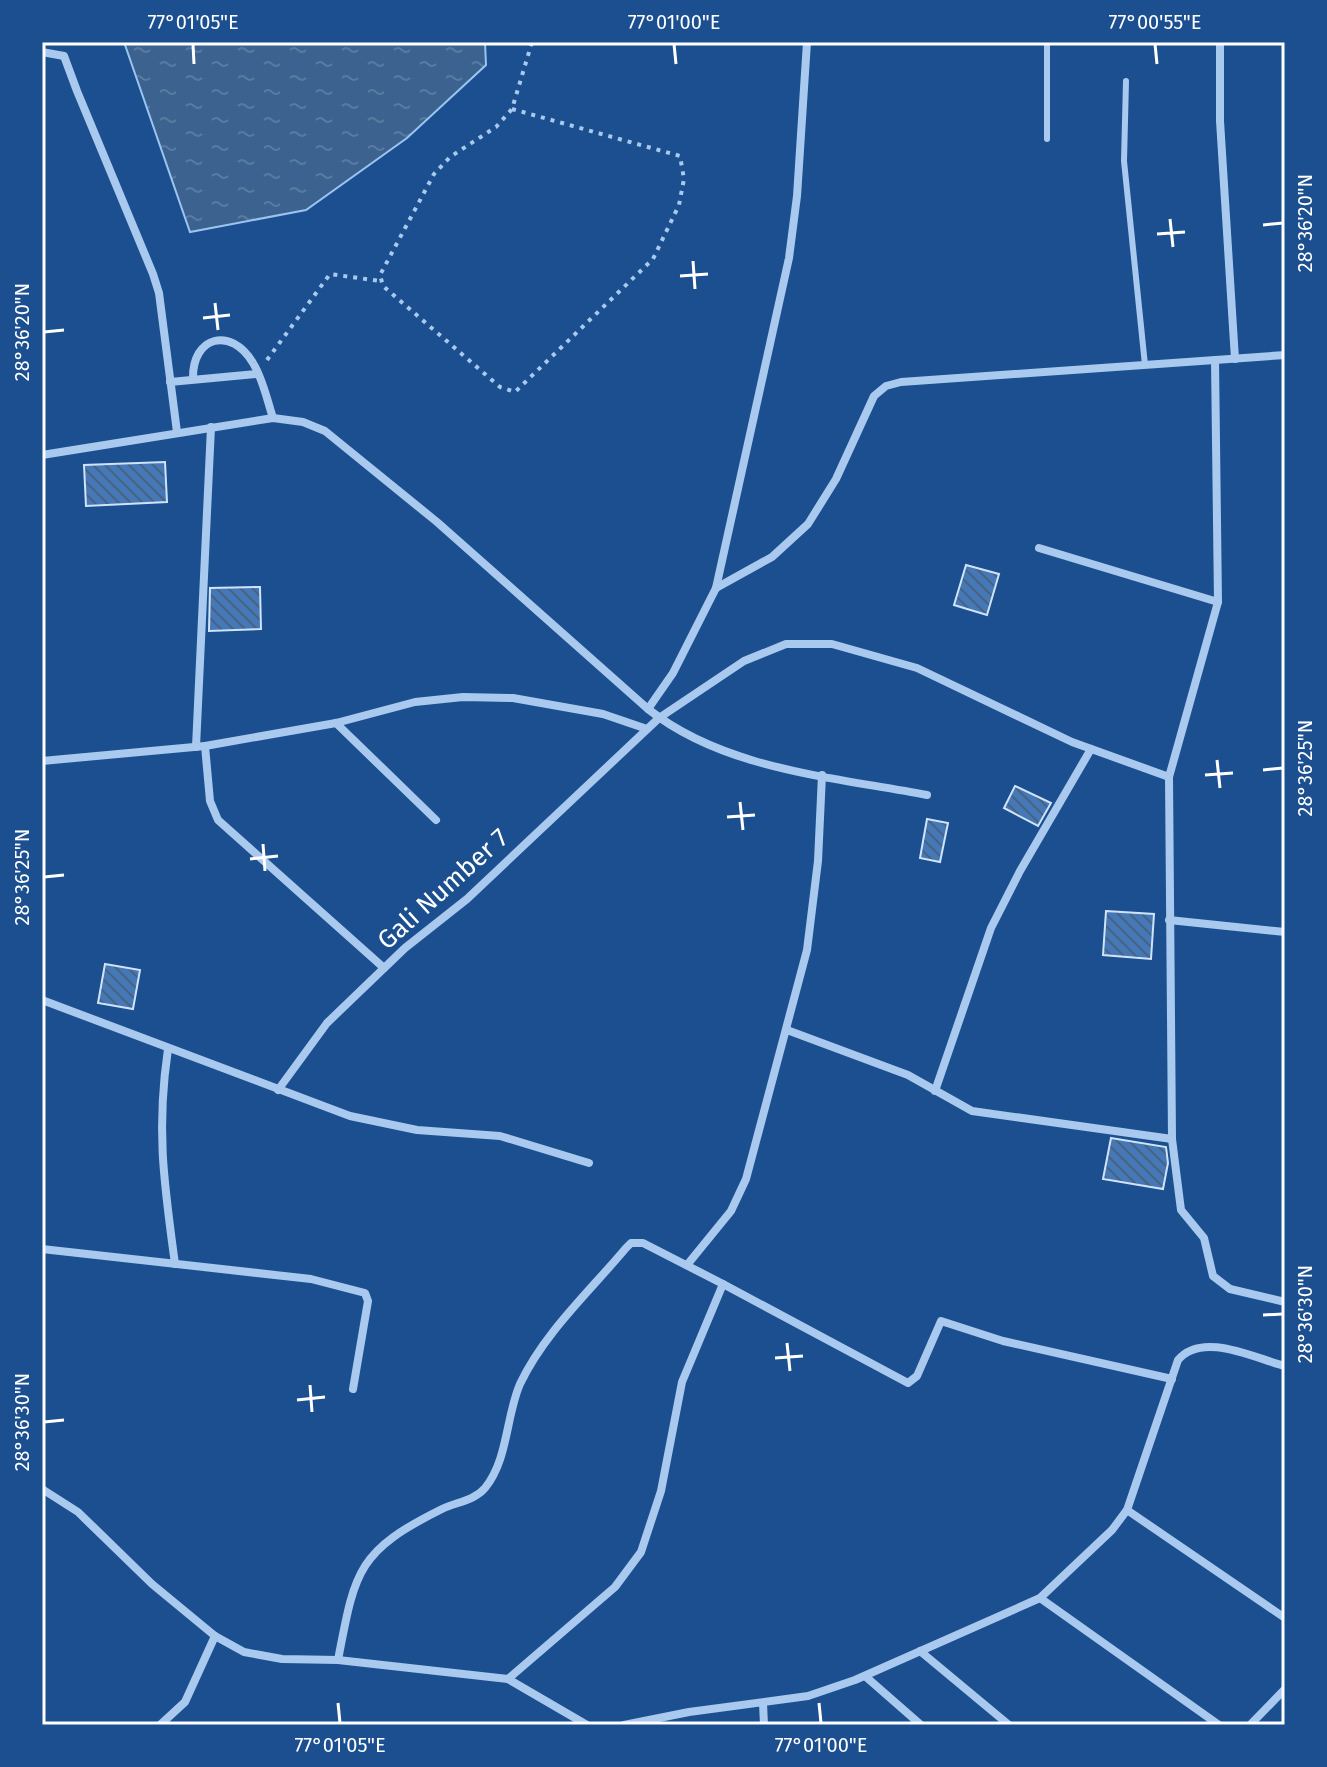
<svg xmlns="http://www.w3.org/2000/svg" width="1327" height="1767" font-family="'Fira Sans',sans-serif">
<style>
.water{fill:url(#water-ripples);stroke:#9cc4f0;stroke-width:2}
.building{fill:url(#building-back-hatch);stroke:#cfe3fa;stroke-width:2}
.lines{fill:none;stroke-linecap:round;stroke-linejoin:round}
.path{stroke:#a9c9ee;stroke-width:4;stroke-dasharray:4 6;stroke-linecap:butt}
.service{stroke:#a9c9ee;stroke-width:6}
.minor{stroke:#a9c9ee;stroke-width:8}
.ticks{fill:none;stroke:#fff;stroke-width:3}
.labels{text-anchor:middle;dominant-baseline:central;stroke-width:6;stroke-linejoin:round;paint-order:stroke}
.street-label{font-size:26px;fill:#fff;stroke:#1b4f8f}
.neatline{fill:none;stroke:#fff;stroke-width:3}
.ticks-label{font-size:20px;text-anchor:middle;fill:#fff}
</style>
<defs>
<pattern id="water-ripples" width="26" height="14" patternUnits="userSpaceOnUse" patternTransform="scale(2)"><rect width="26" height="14" fill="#3c6290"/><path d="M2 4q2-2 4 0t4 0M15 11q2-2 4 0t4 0" fill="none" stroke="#597aa1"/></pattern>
<pattern id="building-back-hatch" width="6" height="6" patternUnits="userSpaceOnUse" patternTransform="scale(2)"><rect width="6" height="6" fill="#4478b7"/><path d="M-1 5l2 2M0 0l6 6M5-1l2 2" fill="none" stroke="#486282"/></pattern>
</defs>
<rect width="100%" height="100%" fill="#1b4f8f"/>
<path class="water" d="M 124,42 L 485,42 L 486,65 L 407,138 L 306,210 L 190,232 Z"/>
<g class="building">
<path d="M 165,462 L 167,502 L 86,506 L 84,465 Z"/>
<path d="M 966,565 L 999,574 L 987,615 L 954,605 Z"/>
<path d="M 260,587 L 261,629 L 209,631 L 210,588 Z"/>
<path d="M 1015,786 L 1051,803 L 1038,826 L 1004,808 Z"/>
<path d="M 927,819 L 948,823 L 940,862 L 920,858 Z"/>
<path d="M 1106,911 L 1154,914 L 1151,959 L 1103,955 Z"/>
<path d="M 105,964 L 140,970 L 133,1009 L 98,1003 Z"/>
<path d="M 1111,1138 L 1166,1147 L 1168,1163 L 1163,1189 L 1103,1179 Z"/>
</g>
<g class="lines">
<g class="path">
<path d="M 512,109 L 680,156 L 684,179 L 679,205 L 653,259 L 515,392 L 500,387 L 383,286 L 380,275 L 434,174 L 450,157 L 496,127 L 512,109 L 532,42"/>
<path d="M 267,360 L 330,274 L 380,281"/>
</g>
<g class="service">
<path d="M 1047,42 L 1047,139"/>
<path d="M 1126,81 L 1124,161 L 1145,365"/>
</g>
<g class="minor">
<path d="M 1220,42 L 1220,121 L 1235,359"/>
<path d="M 42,52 L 64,56 L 77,91 L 153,274 L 159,293 L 177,432"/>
<path d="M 193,379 C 192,336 231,326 253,363 C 263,379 267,400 273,418"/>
<path d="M 170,382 L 257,374"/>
<path d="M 42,455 L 273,418 L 303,422 L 325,431 L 437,522 L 648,709 C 725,770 834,777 927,795"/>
<path d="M 1039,548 L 1218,602"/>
<path d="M 716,588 L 789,258 L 797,196 L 807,42"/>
<path d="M 648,709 L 673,673 L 716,588 L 772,557 L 808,524 L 836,479 L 874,396 L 886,386 L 901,382 L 1285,355"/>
<path d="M 336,723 L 436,820"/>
<path d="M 205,746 L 210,801 L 218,820 L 384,968"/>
<path d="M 196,747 L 211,427"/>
<path d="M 42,761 L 205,746 L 336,723 L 415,702 L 463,697 L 513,698 L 603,714 L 647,729"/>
<path d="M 1169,920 L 1285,932"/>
<path d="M 42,1000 L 350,1116 L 417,1130 L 500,1136 L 589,1163"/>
<path d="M 787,1030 L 908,1075 L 972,1111 L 1172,1139 L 1169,777"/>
<path d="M 168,1049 C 156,1130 164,1183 175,1264"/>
<path d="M 278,1090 L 327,1023 L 405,948 L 467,899 L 659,718 L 744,661 L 786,644 L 832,644 L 917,668 L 1072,742 L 1169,777 L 1218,602 L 1215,360"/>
<path d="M 935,1091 L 991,928 L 1020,871 L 1091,749"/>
<path d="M 1172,1139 L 1181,1210 L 1204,1238 L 1213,1276 L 1230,1289 L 1285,1302"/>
<path d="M 42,1249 L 311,1279 L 365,1293 L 368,1301 L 353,1389"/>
<path d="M 687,1265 L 731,1211 L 746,1179 L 807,950 L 818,861 L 822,775"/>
<path d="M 723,1284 L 908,1383 L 917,1376 L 941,1321 L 1003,1341 L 1172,1379"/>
<path d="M 42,1489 L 78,1512 L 152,1584 L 215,1636 L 244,1652 L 282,1659 L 338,1660 L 508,1679 L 587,1725"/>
<path d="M 1127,1510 L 1285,1618"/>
<path d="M 1040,1598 L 1219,1725"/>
<path d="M 920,1651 L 1009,1725"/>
<path d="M 338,1660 C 355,1571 357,1551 442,1509 C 456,1502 474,1501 485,1488 C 508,1460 506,1416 520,1384 C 544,1333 590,1291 626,1248 L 631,1243 L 643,1243 L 723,1284 L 682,1382 L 661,1491 L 641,1552 L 615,1587 L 508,1679"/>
<path d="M 865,1676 L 921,1725"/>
<path d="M 763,1703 L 764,1725"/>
<path d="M 160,1725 L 185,1702 L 215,1636"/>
<path d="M 624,1725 L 689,1712 L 808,1696 L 855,1680 L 1040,1598 L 1112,1530 L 1127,1510 L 1178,1360 C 1202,1331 1254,1358 1285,1366"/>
<path d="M 1250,1725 L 1285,1689"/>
</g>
</g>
<path class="ticks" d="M 193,44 L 194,64M 674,44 L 676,64M 1155,44 L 1157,64M 1170,219 L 1173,247M 1263,225 L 1283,223M 1157,234 L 1185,232M 693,261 L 695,289M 680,276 L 708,274M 215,303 L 218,330M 203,318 L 230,315M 44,332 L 64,330M 1217,760 L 1220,788M 1263,770 L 1283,768M 1205,775 L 1233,773M 740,802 L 743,830M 727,817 L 755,815M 263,844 L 265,871M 250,859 L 278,856M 44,877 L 64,875M 1263,1315 L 1283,1314M 787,1343 L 790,1371M 775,1358 L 803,1356M 310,1385 L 312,1412M 297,1400 L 325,1397M 44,1422 L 64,1420M 338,1703 L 340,1723M 819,1703 L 821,1723"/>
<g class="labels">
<g class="street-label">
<text transform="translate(443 889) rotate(-42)">Gali Number 7</text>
</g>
</g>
<rect width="1327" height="1767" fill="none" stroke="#1b4f8f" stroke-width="88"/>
<rect x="44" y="44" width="1239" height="1679" class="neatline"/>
<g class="ticks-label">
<text x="193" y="29">77°01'05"E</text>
<text x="674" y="29">77°01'00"E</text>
<text x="1155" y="29">77°00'55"E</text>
<text transform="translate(1305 223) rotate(-90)" y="7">28°36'20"N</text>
<text transform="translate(22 332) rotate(-90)" y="7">28°36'20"N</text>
<text transform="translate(1305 768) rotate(-90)" y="7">28°36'25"N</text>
<text transform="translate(22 877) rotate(-90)" y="7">28°36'25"N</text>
<text transform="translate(1305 1314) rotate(-90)" y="7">28°36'30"N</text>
<text transform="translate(22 1422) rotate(-90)" y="7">28°36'30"N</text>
<text x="340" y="1752">77°01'05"E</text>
<text x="821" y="1752">77°01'00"E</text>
</g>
</svg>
